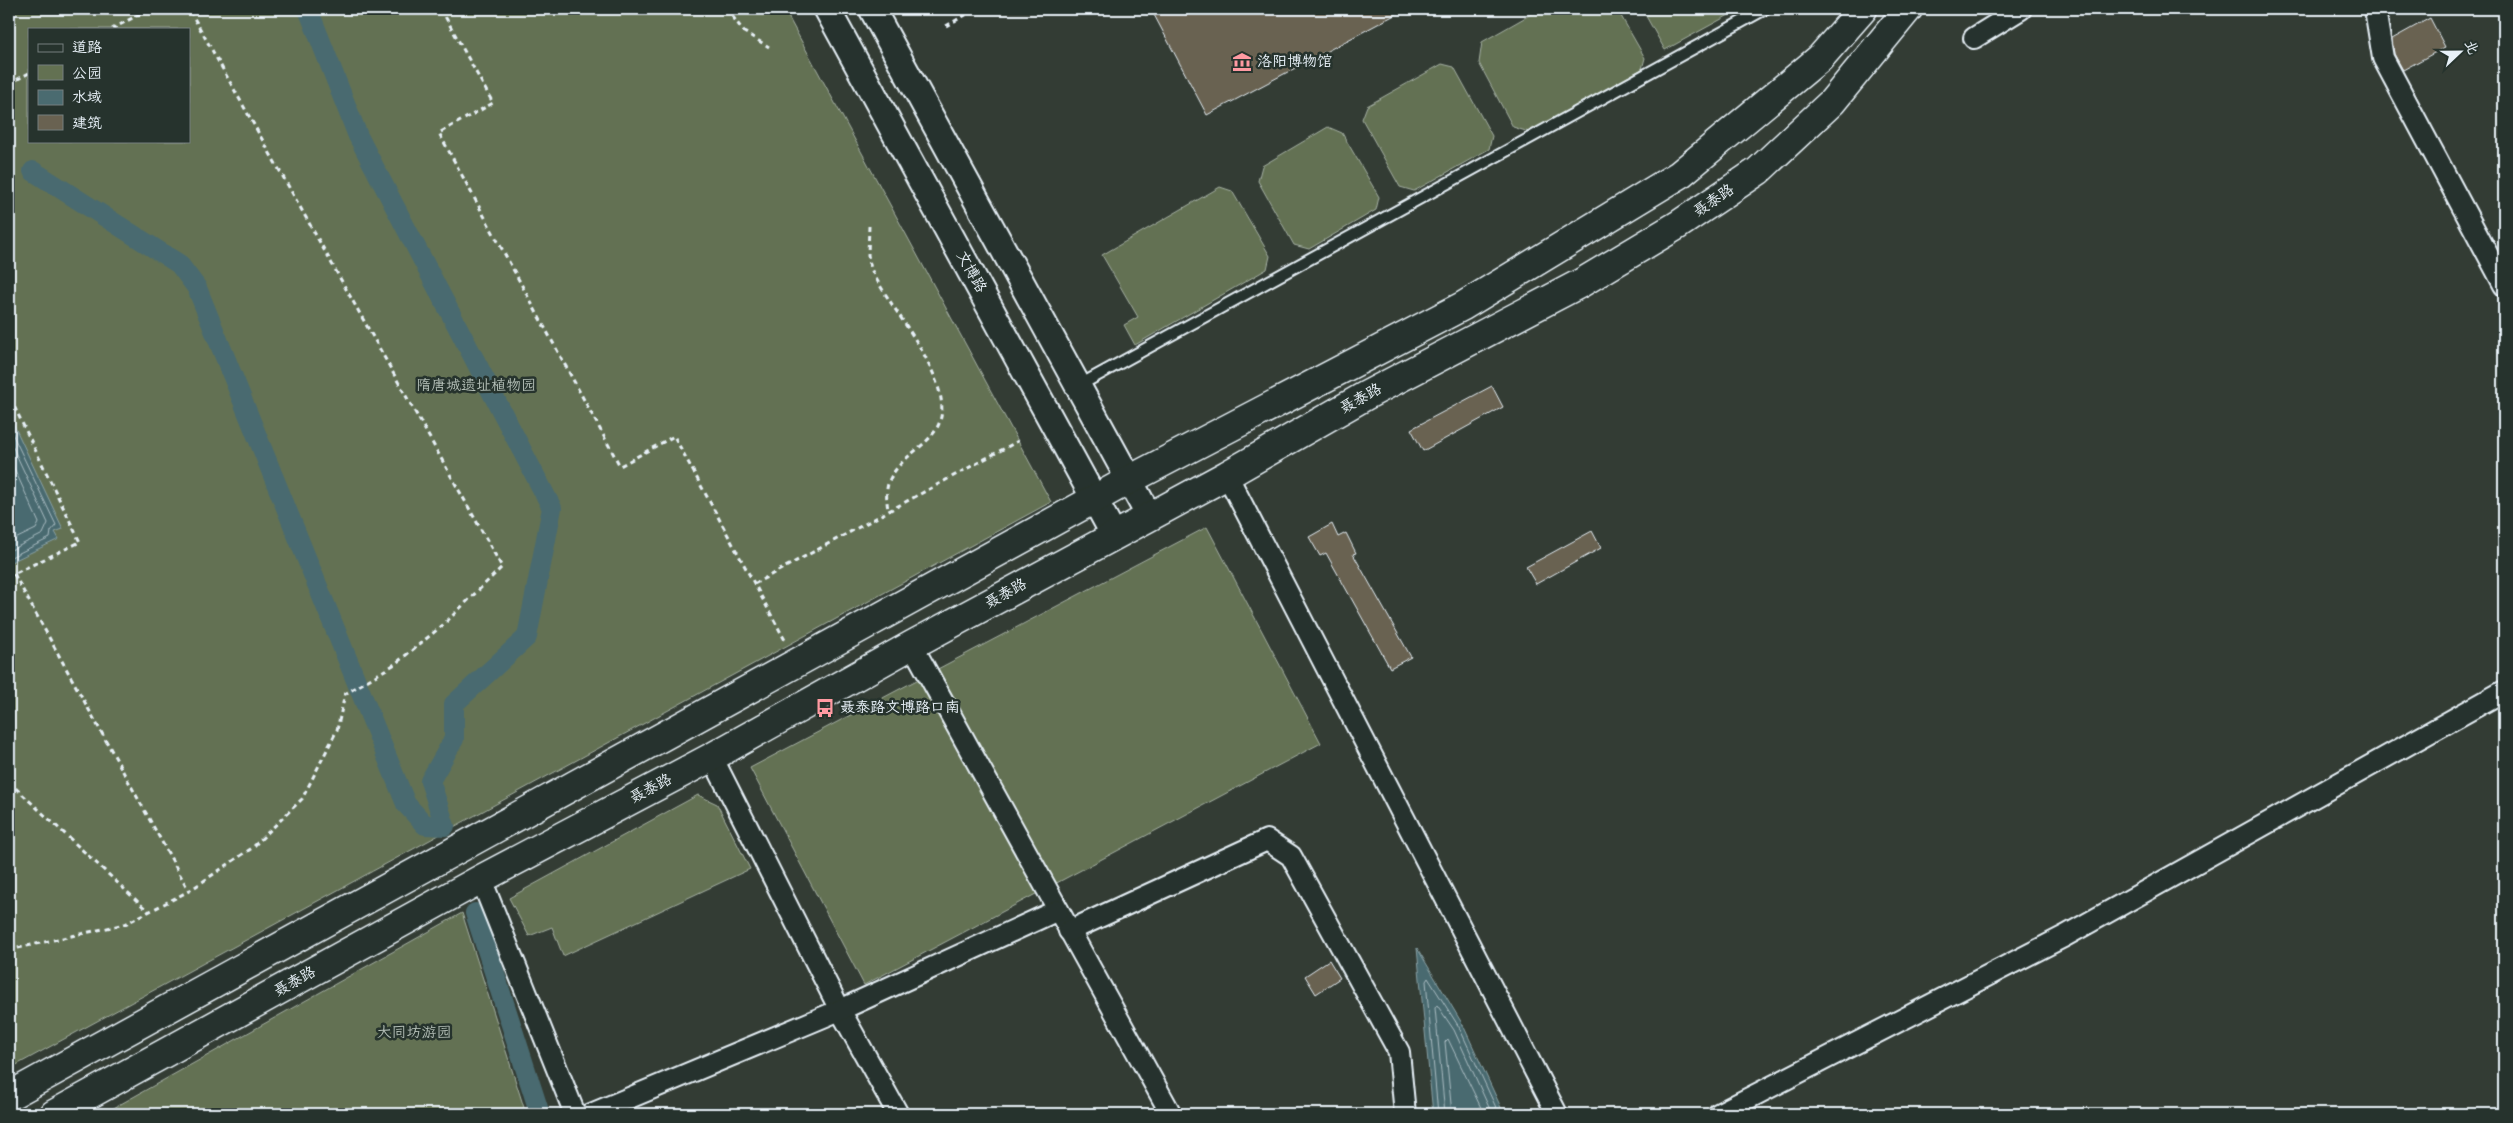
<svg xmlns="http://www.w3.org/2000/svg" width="2513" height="1123" font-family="Mynerve,'LXGW WenKai TC',sans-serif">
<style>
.green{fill:#637152;stroke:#a6b1a5;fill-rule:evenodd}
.water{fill:#4a6b70;stroke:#89a1a6}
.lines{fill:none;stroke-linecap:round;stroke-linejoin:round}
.shore{stroke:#a9bbc2;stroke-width:1}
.canal{stroke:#4a6b70;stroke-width:20}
.building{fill:#696251;stroke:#e8f1f8}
.service-casing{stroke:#e8f1f8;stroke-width:14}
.minor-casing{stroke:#e8f1f8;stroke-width:24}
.tertiary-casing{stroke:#e8f1f8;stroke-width:29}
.secondary-casing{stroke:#e8f1f8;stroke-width:31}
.path{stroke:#e8f1f8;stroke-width:3;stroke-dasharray:5 4;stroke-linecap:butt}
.service{stroke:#26332d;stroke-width:10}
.minor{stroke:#26332d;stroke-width:20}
.tertiary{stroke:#26332d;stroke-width:25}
.secondary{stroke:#26332d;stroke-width:28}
.labels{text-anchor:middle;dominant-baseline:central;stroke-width:5;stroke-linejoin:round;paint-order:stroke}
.poi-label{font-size:15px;fill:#e8f1f8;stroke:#26332d;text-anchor:start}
.street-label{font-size:15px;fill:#e8f1f8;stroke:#26332d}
.park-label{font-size:15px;fill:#b3beb6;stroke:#26332d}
</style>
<rect width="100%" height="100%" fill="#333c34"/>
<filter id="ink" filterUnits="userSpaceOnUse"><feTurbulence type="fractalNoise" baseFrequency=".02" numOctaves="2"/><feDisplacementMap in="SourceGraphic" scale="10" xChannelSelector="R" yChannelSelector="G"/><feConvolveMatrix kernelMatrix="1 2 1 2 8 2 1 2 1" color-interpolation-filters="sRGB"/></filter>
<g filter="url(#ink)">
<g class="green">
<path d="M 9,9 L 784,9 L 1051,502 L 9,1069 ZM 29,29 L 189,29 L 189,141 L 29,141 Z"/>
<path d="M 1540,9 L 1617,9 L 1645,58 L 1642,69 L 1529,132 L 1513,127 L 1479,63 L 1482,42 Z"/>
<path d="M 1642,9 L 1740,9 L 1665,50 Z"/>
<path d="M 1442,64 L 1454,67 L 1492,136 L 1489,149 L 1414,191 L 1400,187 L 1362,119 L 1367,106 Z"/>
<path d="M 1328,127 L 1342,133 L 1379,197 L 1376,210 L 1309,249 L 1294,245 L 1258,181 L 1262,166 Z"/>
<path d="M 1220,187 L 1232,191 L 1270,256 L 1267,269 L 1135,345 L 1124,325 L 1138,317 L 1102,255 Z"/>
<path d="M 1207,527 L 1321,743 L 864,985 L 750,768 Z"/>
<path d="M 698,795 L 717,804 L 750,869 L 563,956 L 552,927 L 529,936 L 509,898 Z"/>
<path d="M 462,913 L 526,1114 L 103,1114 Z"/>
</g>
<g class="water">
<path d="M 12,421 L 63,529 L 55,532 L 59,539 L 9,563 L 9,423 Z"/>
<path d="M 1417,948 L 1463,1025 L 1504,1114 L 1433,1114 Z"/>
</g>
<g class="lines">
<g class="shore">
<path d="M 9,427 L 56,525 L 51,531 L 50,538 L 9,558"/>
<path d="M 9,439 L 48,523 L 43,534 L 9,551"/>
<path d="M 9,457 L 39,523 L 36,529 L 9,542"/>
<path d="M 1438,1114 L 1426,981 L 1428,978 L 1459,1027 L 1499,1114"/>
<path d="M 1445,1114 L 1435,1008 L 1437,1005 L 1454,1030 L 1492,1114"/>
<path d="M 1452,1114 L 1445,1042 L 1448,1039 L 1484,1114"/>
</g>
<g class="canal">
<path d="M 33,171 L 179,264 L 197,288 L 406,804 L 425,825 L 445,826 L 430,781 L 454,739 L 454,704 L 527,637 L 552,508 L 358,136 L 308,9"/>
<path d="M 475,913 L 540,1114"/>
</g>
</g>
<g class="building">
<path d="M 1151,9 L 1406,9 L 1207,115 Z"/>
<path d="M 2430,18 L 2445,47 L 2403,70 L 2394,54 L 2392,39 Z"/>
<path d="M 1492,386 L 1503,407 L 1423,451 L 1411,429 Z"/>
<path d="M 1332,524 L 1338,537 L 1346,533 L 1356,553 L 1353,554 L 1411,657 L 1390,668 L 1326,553 L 1320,556 L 1309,537 Z"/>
<path d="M 1592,531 L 1601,548 L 1536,584 L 1526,567 Z"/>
<path d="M 1329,960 L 1340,978 L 1316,994 L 1305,976 Z"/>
</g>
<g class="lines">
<g class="service-casing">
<path id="service" d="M 1078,386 L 1765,9"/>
</g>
<g class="minor-casing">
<g id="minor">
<path d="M 2375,9 L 2383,58 L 2504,285"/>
<path d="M 1974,38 L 2021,9"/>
<path d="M 1227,475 L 1557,1114"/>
<path d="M 912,645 L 1171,1114"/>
<path d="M 712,757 L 840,1010 L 898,1114"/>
<path d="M 481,879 L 575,1114"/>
<path d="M 1069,931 L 1267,840 L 1291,856 L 1399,1052 L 1405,1114"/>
<path d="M 591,1114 L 840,1010 L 1058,910"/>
<path d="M 1718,1114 L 2065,936 L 2504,691"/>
</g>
</g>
<g class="tertiary-casing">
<g id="tertiary">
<path d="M 827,9 L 1114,535"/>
<path d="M 872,9 L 1149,516"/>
</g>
</g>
<g class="secondary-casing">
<g id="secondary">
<path d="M 9,1096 L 1129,480 L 1463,306 L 1679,175 L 1820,58 L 1863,9"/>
<path d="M 54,1114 L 481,879 L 712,757 L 912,645 L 1227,475 L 1365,396 L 1581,283 L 1678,225 L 1758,171 L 1832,102 L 1908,9"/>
</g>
</g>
<g class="path">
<path d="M 441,9 L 493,103 L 439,133 L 620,466 L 674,436 L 786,642"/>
<path d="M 727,9 L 744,32 L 769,47"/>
<path d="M 946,26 L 976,9"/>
<path d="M 112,29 L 149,9"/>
<path d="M 9,84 L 29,73"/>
<path d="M 869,226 L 868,255 L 871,269 C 891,309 927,347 939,390 C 954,443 905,445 889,481 C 885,491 887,501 888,511"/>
<path d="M 9,404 L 12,402 L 80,542 L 9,576"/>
<path d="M 14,574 L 189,891"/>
<path d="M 754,584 L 1018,441"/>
<path d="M 9,782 L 149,912"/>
<path d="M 9,950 L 125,924 L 189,891 L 252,848 L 302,799 L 337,730 L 345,694 L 395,664 L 443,625 L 502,567 L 189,9"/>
</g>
<use href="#service" class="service"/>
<use href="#minor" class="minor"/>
<use href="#tertiary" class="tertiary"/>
<use href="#secondary" class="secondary"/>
</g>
</g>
<defs>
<g id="museum-bare" transform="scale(1.5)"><path d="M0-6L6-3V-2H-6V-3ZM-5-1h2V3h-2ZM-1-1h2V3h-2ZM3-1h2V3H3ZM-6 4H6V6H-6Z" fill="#ff9aa2" stroke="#26332d" stroke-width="2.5" paint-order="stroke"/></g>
<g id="bus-bare" transform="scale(1.5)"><path d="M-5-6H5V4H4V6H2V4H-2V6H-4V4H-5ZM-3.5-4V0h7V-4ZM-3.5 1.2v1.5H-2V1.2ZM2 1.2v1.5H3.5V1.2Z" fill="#ff9aa2" stroke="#26332d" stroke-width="2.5" paint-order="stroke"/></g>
</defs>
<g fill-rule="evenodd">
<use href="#museum-bare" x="1242" y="62"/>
<use href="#bus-bare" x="825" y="708"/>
</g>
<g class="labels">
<g class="poi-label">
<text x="1257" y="62">洛阳博物馆</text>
<text x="840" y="708">聂泰路文博路口南</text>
</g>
<g class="street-label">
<text transform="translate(1714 201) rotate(-34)">聂泰路</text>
<text transform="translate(971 272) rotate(61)">文博路</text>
<text transform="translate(1361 399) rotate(-29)">聂泰路</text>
<text transform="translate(1006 594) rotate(-29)">聂泰路</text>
<text transform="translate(651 789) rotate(-28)">聂泰路</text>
<text transform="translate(295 982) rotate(-29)">聂泰路</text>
</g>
<g class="park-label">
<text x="476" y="386">隋唐城遗址植物园</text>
<text x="414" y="1033">大同坊游园</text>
</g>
</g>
<rect width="2513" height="1123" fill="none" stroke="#26332d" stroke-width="30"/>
<rect x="15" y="15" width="2483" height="1093" fill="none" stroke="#e8f1f8" stroke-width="2" filter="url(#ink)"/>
<rect x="28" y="28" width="162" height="115" fill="#26332d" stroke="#747f7e"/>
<rect x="38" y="44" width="25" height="8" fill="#26332d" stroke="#747f7e"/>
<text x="72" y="52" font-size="15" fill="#e8f1f8">道路</text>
<rect x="38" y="65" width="25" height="15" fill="#637152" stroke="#747f7e"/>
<text x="72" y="78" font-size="15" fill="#e8f1f8">公园</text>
<rect x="38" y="90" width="25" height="15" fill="#4a6b70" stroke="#747f7e"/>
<text x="72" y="102" font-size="15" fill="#e8f1f8">水域</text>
<rect x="38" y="115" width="25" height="15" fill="#696251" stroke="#747f7e"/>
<text x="72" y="128" font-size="15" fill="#e8f1f8">建筑</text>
<g transform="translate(2460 52) rotate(68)" stroke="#26332d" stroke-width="4" paint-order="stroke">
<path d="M0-4L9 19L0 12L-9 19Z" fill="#e8f1f8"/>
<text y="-8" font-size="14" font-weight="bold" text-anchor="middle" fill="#e8f1f8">北</text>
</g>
</svg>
